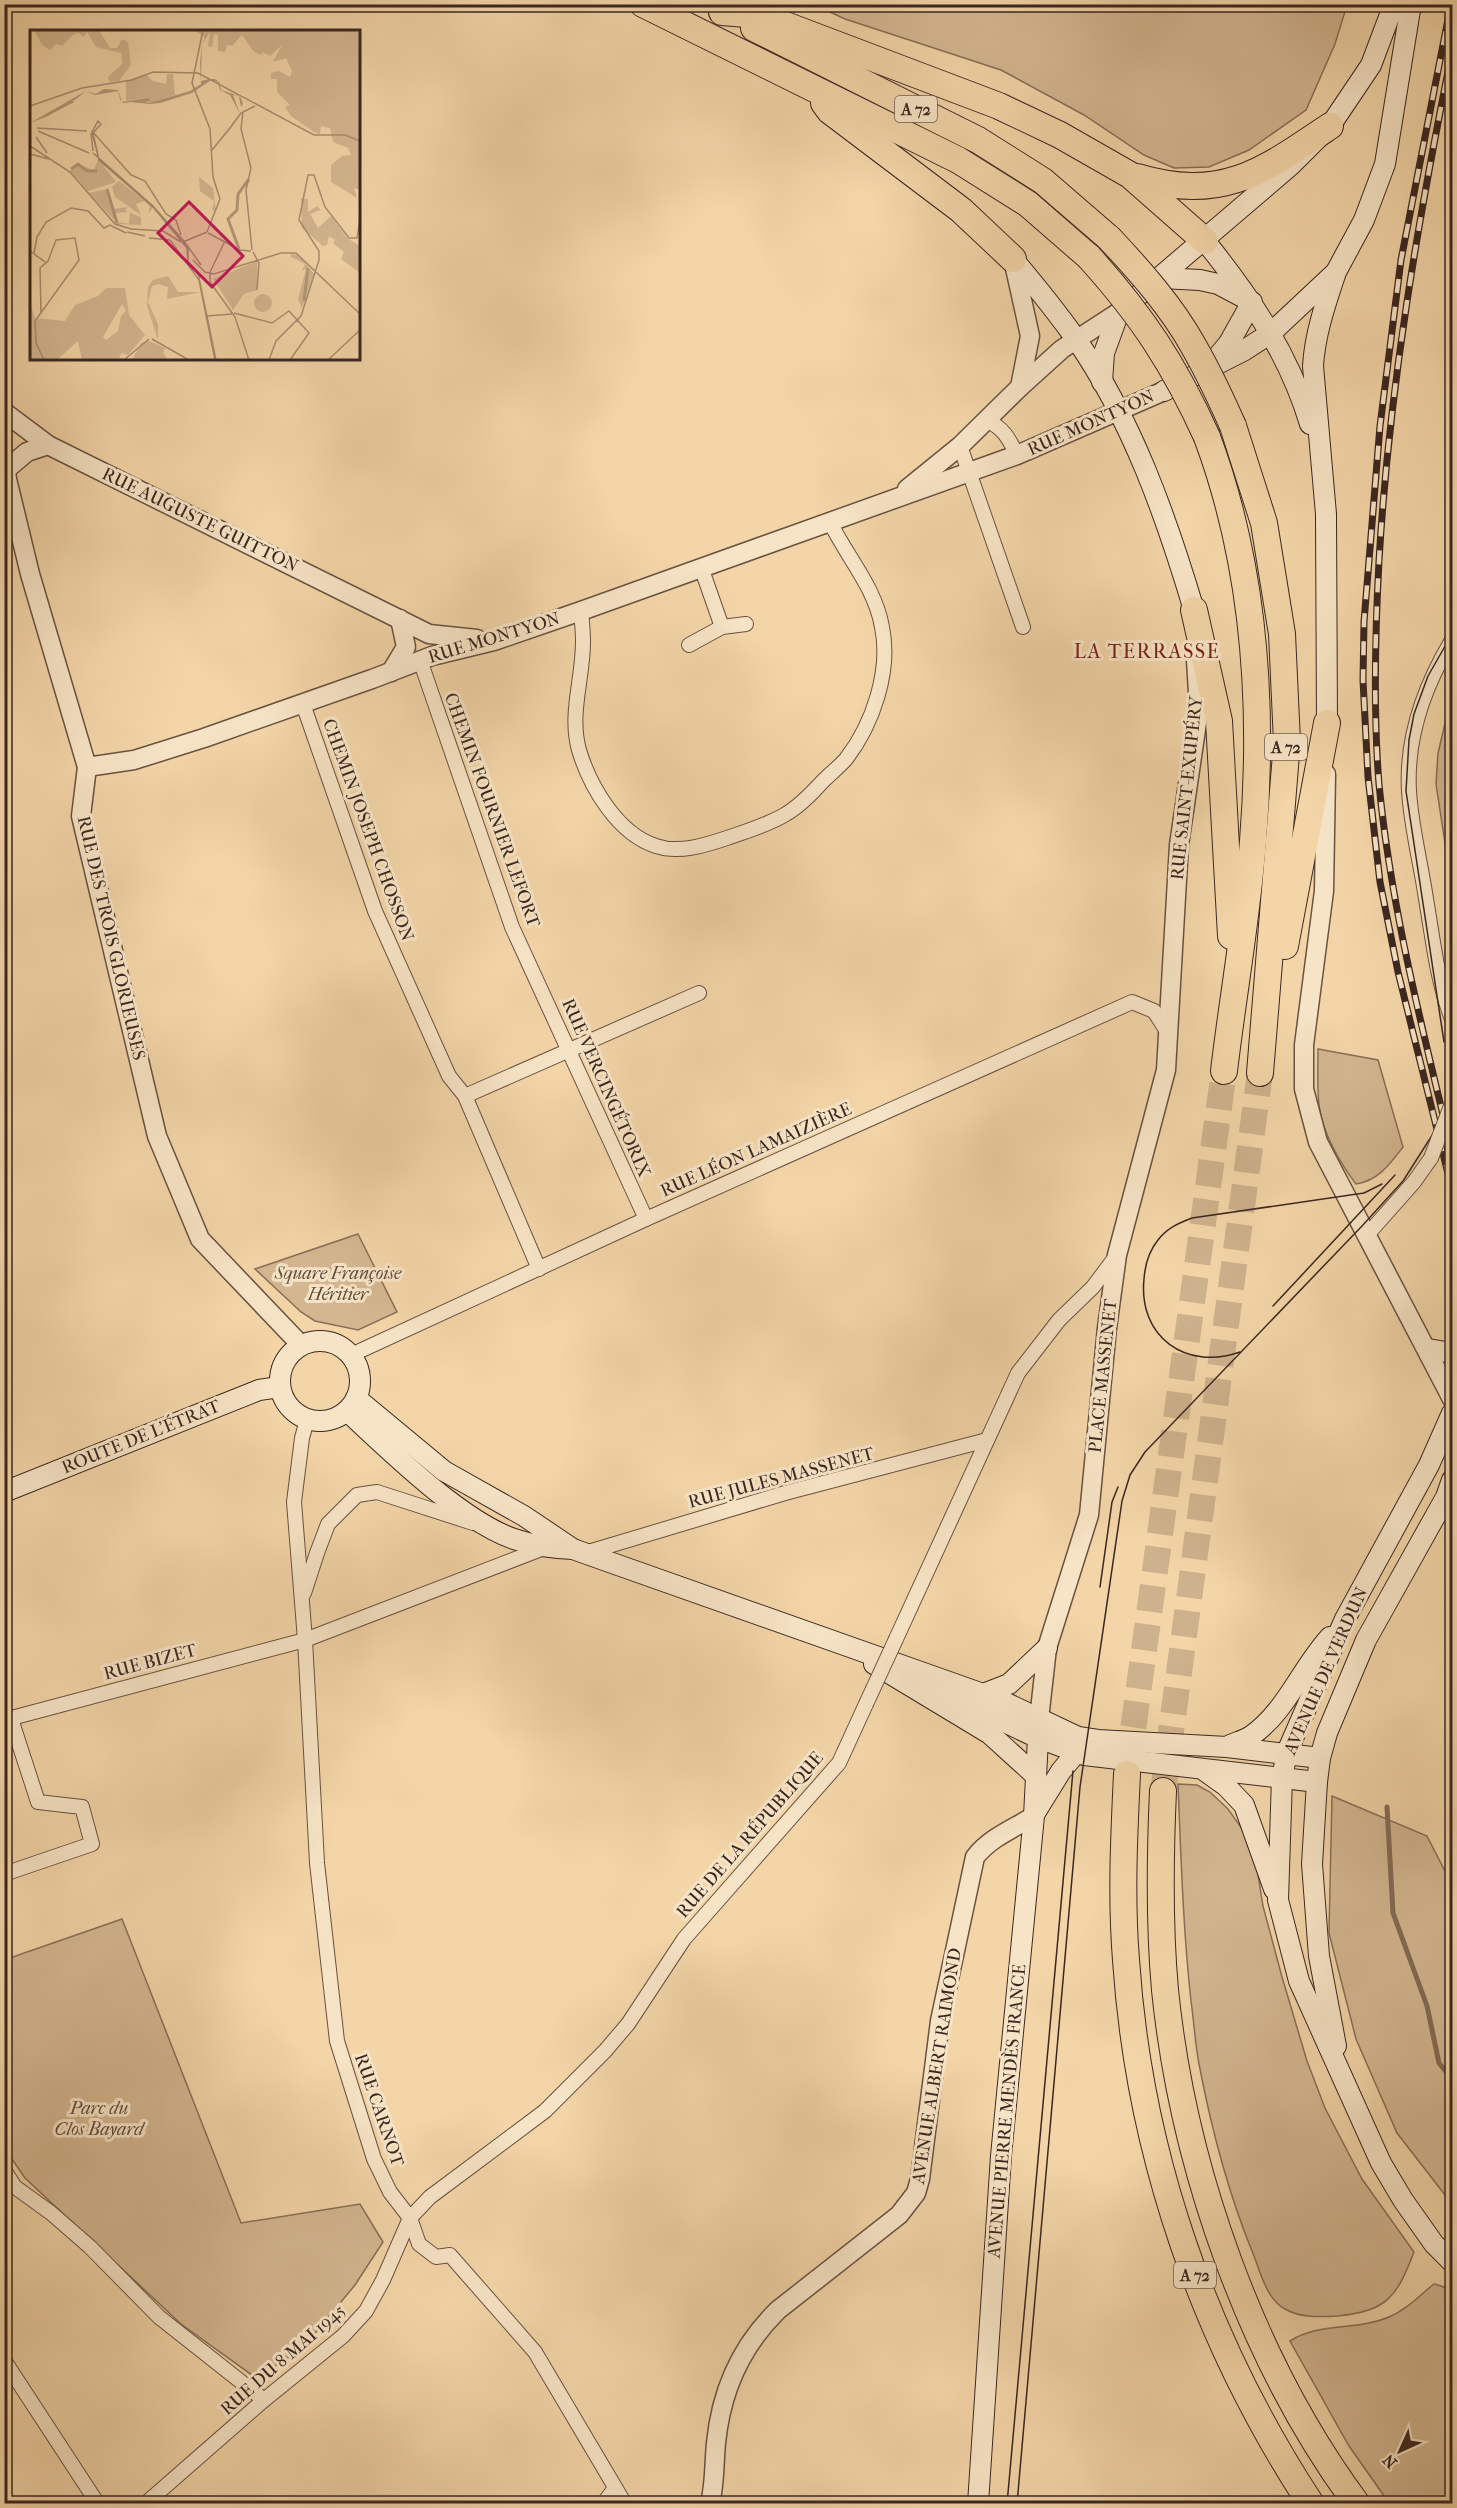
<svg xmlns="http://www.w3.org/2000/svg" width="1457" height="2508" font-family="'IM FELL French Canon',serif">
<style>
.green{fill:#d4b791;stroke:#886f58;stroke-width:1.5}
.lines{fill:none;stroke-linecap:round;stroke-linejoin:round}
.stream{stroke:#846c56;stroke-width:5}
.motorway-tunnel{stroke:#ceb28d;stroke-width:26;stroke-dasharray:26 13;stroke-linecap:butt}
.minor-casing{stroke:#695242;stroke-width:16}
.tertiary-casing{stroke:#695242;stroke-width:21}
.secondary-casing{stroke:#3b2720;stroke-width:22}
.motorway-casing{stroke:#3b2720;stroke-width:28}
.minor{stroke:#f7e4c6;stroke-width:14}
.tertiary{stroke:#f7e4c6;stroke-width:18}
.secondary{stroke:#f7e4c6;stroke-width:20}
.motorway{stroke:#f3d5a8;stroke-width:26}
.tram{stroke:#3b2720;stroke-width:1.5}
.rail-casing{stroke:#3b2720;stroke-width:7}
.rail{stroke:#f7e4c6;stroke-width:4.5;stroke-dasharray:14;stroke-linecap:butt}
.minor-bridge-casing{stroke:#695242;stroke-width:16;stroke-linecap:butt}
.motorway-bridge-casing{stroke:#3b2720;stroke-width:28;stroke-linecap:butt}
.minor-bridge{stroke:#f7e4c6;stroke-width:14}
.motorway-bridge{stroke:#f3d5a8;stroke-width:26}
.labels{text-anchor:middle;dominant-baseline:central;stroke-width:6;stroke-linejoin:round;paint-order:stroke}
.shield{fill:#f7e4c6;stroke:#736052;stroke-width:1.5}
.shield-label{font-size:16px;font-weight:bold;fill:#3b2720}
.street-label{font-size:18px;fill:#3b2720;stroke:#f7e4c6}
.park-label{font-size:18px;font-style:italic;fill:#614b3c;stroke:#f7e4c6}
.neighbourhood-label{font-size:20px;letter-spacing:1.5px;fill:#7a1f14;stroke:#f7e4c6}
.inset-river{fill:none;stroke:#b49a7a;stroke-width:3}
.inset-road{fill:none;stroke:#a98f72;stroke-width:1.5}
.view{fill:#c2185b;fill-opacity:0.15;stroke:#c2185b;stroke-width:3}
.inset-edge{fill:none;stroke:#3b2720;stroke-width:3}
</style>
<rect width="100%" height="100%" fill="#f3d5a8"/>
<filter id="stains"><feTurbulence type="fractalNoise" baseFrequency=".00333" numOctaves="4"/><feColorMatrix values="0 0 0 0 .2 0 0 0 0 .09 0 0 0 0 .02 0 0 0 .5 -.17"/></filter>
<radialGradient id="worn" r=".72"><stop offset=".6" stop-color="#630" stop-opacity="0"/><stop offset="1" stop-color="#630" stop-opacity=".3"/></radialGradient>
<g class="green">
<path d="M 815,5 L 814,5 L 1347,5 L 1335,44 L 1306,110 L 1249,150 L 1209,167 L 1174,168 L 1144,155 L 1084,115 L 1001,70 L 845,19 Z"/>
<path d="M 1452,694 L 1452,889 L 1436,784 L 1438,753 Z"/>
<path d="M 1318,1049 L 1378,1060 L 1403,1147 C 1390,1164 1378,1181 1356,1184 C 1340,1163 1322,1132 1319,1105 C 1317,1087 1318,1067 1318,1049 Z"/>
<path d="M 358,1234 L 397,1312 L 358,1330 L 315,1321 L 301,1312 L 255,1269 Z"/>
<path d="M 1178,1784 L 1197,1785 L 1210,1792 L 1228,1809 L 1245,1833 L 1255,1856 L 1263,1906 L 1282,1977 L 1307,2061 L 1325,2108 L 1362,2179 L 1414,2252 C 1397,2296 1388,2311 1338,2316 C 1321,2317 1300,2318 1285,2309 C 1266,2299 1260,2270 1252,2251 C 1228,2192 1211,2127 1199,2064 C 1195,2043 1194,2022 1191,2001 C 1183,1929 1181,1856 1178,1784 Z"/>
<path d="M 1332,1796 L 1427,1836 L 1452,1885 L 1452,2204 L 1397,2133 L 1356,2039 L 1329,1933 Z"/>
<path d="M 122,1919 L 241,2223 L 360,2204 L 383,2242 L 355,2285 L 302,2349 L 256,2378 L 181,2324 L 25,2178 L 5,2149 L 4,1960 Z"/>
<path d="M 1434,2284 L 1444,2287 L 1452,2295 L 1452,2503 L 1389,2503 L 1349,2446 L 1290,2341 C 1320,2322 1356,2331 1389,2317 C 1406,2310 1419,2296 1434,2284 Z"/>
</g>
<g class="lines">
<path class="stream" d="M 1387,1807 L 1393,1913 L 1427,2006 L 1439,2063 L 1452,2079"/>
<g class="motorway-tunnel">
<path d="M 1128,1766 L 1224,1071"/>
<path d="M 1163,1791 L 1260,1073"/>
</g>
<g class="minor-casing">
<g id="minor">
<path d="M 986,420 C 1004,428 1009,439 1017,455"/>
<path d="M 960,446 L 1023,627"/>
<path d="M 701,567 L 722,627"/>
<path d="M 581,611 C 582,621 583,632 583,642 C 583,679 569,714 579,750 C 590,787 618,834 656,846 C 679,854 706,845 727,838 C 747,831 768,825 786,814 C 800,806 812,793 823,781 C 830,774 839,767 846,759 C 873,724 891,671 882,627 C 875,587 847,557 830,522"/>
<path d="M 1452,640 C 1425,685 1406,738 1409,791 C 1411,826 1421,864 1426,899 C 1433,939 1437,981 1452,1019"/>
<path d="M 689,645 L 722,627 L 746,624"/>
<path d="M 420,660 L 512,927 L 646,1219"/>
<path d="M 303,704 L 375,911 L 449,1076 L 465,1096 L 539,1269"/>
<path d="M 465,1096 L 699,993"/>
<path d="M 1367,1235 L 1414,1182 L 1431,1158"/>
<path d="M 351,1355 L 646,1219 L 1132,1002 L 1154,1011 L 1168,1033"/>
<path d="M 307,1420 L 302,1438 L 294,1502 L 305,1640 L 317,1863 L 337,2041 L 374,2159 L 390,2192 L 410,2218 L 419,2244 L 436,2257 L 450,2255 L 535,2352 L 625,2504"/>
<path d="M 585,1553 L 785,1493 L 987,1440"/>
<path d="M 304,1593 L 317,1553 L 328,1524 L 357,1495 L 377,1492 L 473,1523"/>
<path d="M 896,1639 L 1018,1373 L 1059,1320 L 1093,1287 L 1117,1255"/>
<path d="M 4,1720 L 305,1640 L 544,1548"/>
<path d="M 4,1874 L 92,1844 L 82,1807 L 38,1802 L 11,1719"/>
<path d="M 4,2170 L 15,2187 L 51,2213 L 90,2247 L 159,2317 L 264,2400"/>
<path d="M 4,2360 L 98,2504"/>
<path d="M 145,2504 L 264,2400 L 343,2336 L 366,2311 L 383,2280 L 410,2218 L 430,2197 L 545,2111 L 605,2051 L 628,2024 L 684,1939 L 839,1763 L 866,1704"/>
<path d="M 603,2504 L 615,2488"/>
</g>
</g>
<g class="tertiary-casing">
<g id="tertiary">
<path d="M 1013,259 L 1030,336 L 1020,387"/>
<path d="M 4,412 L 48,445 L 429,634 L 477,639"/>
<path d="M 4,456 L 7,479 L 30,574 L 87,767 L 81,816 L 157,1136 L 200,1239 L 301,1345"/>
<path d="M 8,468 L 27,452 L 48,445"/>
<path d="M 907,489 L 960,446 L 1020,387 L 1062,349 L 1119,312"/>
<path d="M 391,672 L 406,647 L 400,619"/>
<path d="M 87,767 L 134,760 L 204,738 L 372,679 L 432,656 L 494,641 L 581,611 L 1017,455 L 1164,391"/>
<path d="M 1326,774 L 1324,891 L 1304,1045 L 1304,1089 L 1318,1142 L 1452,1399"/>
<path d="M 1039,1719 L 1047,1648 L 1089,1515 L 1107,1328 L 1117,1255 L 1166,1070 L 1179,845 L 1199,709 L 1196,660"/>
<path d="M 710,2504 C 715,2483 714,2464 716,2443 C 721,2392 741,2346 778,2310 L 899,2215 L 916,2193 L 920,2179 L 940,2021 L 975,1857 C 991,1837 1013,1829 1034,1816"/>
</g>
</g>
<g class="secondary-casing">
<g id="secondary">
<path d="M 1205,241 C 1250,297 1289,354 1310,424"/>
<path d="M 1013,259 C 1035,285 1056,311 1076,339 C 1132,420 1166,516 1194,610"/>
<path d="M 1161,278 L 1200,280 L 1218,284 L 1252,302 L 1229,343 L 1214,361"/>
<path d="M 1102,382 L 1104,353 L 1119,312 L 1290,166 L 1330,126 L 1371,65 L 1394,4"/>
<path d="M 1164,391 L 1243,351 L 1271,333 L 1336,272 L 1364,220 L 1385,164 L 1411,4"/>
<path d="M 1327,723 L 1326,514 L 1313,366 C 1315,334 1325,305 1335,275"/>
<circle cx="320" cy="1381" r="40"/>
<path d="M 1428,1349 L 1452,1353"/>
<path d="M 356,1398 L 444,1471 L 524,1516 L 573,1549 L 584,1553 L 1000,1700 L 1078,1737 L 1098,1740 L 1227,1747 L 1320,1758"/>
<path d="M 347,1411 C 389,1450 461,1521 514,1539 C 534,1546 552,1548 573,1549"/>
<path d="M 1452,1413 L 1429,1465 L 1345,1619 L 1287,1752 L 1282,1778 L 1278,1900 L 1299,1981 L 1381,2163 L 1403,2200 L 1434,2244 L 1452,2262"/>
<path d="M 4,1492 L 259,1390 L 279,1387"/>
<path d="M 874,1664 L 990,1734 L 1035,1775"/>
<path d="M 933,1688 L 1036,1737 L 1084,1755 L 1317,1782"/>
<path d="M 983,1694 L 1009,1684 L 1047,1648"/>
<path d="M 1230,1745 C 1237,1742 1245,1740 1251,1736 C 1286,1712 1302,1667 1330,1637"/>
<path d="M 1205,1771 L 1226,1786 L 1244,1805 L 1274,1889"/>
<path d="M 1035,1813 L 1061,1771 L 1076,1753"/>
<path d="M 1336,2046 L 1319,1956 L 1312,1864 L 1317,1782 L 1320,1758 L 1327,1733 L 1366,1640 L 1446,1497 L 1452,1480"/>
<path d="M 978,2504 L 1001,2156 L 1034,1816 L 1039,1719"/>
</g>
</g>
<g class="motorway-casing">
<g id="motorway">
<path d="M 643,4 L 958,160 L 1028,204 L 1089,257"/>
<path d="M 722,12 L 759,15 L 999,106 L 1060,135 L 1130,175 L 1205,241"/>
<path d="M 754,28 L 978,140 L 1043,181 L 1109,238"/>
<path d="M 824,103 L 830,111 L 961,210 L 1013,259"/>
<path d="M 1137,177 C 1222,202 1262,172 1330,126"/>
<path d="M 1233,426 L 1264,523 L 1282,634 L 1287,742 L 1260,1073"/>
<path d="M 1207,437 C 1255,566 1264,704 1253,841 C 1247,918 1233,995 1224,1071"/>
<path d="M 1194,610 L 1219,721 L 1231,936"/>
<path d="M 1285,946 L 1327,723"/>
<path d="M 1127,1774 C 1124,1836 1121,1898 1126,1960 C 1139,2154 1204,2341 1311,2504"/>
<path d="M 1163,1791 C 1160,1857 1159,1924 1165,1990 C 1183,2167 1251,2361 1357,2504"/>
</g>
</g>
<use href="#minor" class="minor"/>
<use href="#tertiary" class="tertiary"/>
<use href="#secondary" class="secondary"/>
<use href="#motorway" class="motorway"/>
<g class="tram">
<path d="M 1444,1042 L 1406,791 L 1409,740 L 1414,714 L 1428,676 L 1452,634"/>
<path d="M 1273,1306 L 1395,1175"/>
<path d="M 1240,1352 C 1186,1371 1138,1337 1144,1279 C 1145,1265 1149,1251 1158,1240 C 1167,1228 1179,1223 1192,1218 L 1364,1193 L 1382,1184"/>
<path d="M 1100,1587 L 1112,1502 L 1118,1487"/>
<path d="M 1007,2504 L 1073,1771"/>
<path d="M 1017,2504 L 1080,1787 L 1122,1501 L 1130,1475 L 1145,1452 L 1362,1226 L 1403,1181 L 1438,1126 L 1449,1098 L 1452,1071"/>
</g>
<g class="rail-casing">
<g id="rail">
<path d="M 1451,4 L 1401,260 L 1380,426 L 1364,622 L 1363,680 L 1368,777 L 1380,882 L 1398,972 L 1452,1190"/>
<path d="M 1452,52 C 1418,220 1389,389 1379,561 C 1375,635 1373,710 1379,784 C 1391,909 1423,1031 1452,1152"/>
</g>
</g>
<use href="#rail" class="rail"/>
<g class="minor-bridge-casing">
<g id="minor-bridge">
<path d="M 1431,1158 L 1451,1106"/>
<path d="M 866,1704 L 896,1639"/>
</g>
</g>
<g class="motorway-bridge-casing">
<g id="motorway-bridge">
<path d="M 1109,238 C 1140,271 1172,307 1194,347 C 1209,373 1221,399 1233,426"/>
<path d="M 1089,257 C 1142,316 1174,364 1207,437"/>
</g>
</g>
<use href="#minor-bridge" class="minor-bridge"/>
<use href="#motorway-bridge" class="motorway-bridge"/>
</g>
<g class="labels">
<g class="shield">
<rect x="895" y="96" width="42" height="26" rx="4.5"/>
<rect x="1265" y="734" width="42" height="26" rx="4.5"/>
<rect x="1174" y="2262" width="42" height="26" rx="4.5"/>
</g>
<g class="shield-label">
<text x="916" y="109">A 72</text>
<text x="1286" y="747">A 72</text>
<text x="1195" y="2275">A 72</text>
</g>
<g class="street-label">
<text transform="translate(1091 423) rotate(-24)">RUE MONTYON</text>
<text transform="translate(200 520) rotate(26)">RUE AUGUSTE GUITTON</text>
<text transform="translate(494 638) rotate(-17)">RUE MONTYON</text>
<text transform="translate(1187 788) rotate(-84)">RUE SAINT-EXUPÉRY</text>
<text transform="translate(492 810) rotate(70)">CHEMIN FOURNIER LEFORT</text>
<text transform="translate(368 830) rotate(70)">CHEMIN JOSEPH CHOSSON</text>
<text transform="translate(111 938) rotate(77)">RUE DES TROIS GLORIEUSES</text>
<text transform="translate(606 1088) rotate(66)">RUE VERCINGÉTORIX</text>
<text transform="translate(756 1150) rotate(-24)">RUE LÉON LAMAIZIÈRE</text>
<text transform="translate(1103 1376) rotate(-84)">PLACE MASSENET</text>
<text transform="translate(141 1437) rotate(-22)">ROUTE DE L'ÉTRAT</text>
<text transform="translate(781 1478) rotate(-15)">RUE JULES MASSENET</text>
<text transform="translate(150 1662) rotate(-15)">RUE BIZET</text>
<text transform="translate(1326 1671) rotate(-66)">AVENUE DE VERDUN</text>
<text transform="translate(750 1835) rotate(-49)">RUE DE LA RÉPUBLIQUE</text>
<text transform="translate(937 2066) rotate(-81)">AVENUE ALBERT RAIMOND</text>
<text transform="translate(379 2110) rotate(71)">RUE CARNOT</text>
<text transform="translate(1007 2111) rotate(-85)">AVENUE PIERRE MENDÈS FRANCE</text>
<text transform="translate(283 2360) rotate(-41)">RUE DU 8 MAI 1945</text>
</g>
<g class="park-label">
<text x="338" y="1273">Square Françoise<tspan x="338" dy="21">Héritier</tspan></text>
<text x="99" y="2108">Parc du<tspan x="99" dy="21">Clos Bayard</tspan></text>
</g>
<g class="neighbourhood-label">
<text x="1147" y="651">LA TERRASSE</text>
</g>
</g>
<g transform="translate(30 30)">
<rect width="330" height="330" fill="#f3d5a8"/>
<path d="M 4,0 L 69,0 L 80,18 L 87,18 L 92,9 L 98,12 L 101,35 L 89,51 L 79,52 L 78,47 L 92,34 L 91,23 L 66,17 L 57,2 L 54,7 L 48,3 L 43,5 L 32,16 L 26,14 L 20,20 L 12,15 ZM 164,0 L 330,0 L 330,160 L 324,158 L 327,168 L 301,152 L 301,135 L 312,126 L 321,125 L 318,118 L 303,112 L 300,98 L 291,96 L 290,104 L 284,102 L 261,86 L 255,77 L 260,75 L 247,62 L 247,49 L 241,49 L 241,43 L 249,41 L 260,47 L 262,41 L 256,28 L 243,32 L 252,15 L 240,26 L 232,22 L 232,25 L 224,22 L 212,5 L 202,16 L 197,15 L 195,22 L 188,21 L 188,5 L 184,4 L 182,17 L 178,16 L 180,3 L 175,8 ZM 116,44 L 123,51 L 136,54 L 137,44 L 143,44 L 145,65 L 120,73 L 119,68 L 96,71 L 96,51 ZM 68,129 L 86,152 L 58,161 L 40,141 L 47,134 L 64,140 ZM 169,147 L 183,158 L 186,182 L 182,180 L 184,171 L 170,161 ZM 89,151 L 123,177 L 118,184 L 120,176 L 114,171 L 106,174 L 111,185 L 85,167 L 82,157 ZM 78,159 L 84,179 L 98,177 L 95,180 L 98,182 L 85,183 L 88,192 L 99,194 L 100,183 L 111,187 L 111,195 L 88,194 L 59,163 ZM 271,168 L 278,169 L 278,182 L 287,176 L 291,180 L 280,184 L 288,198 L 301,186 L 317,208 L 330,216 L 330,243 L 311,229 L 314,222 L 303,213 L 305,210 L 299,206 L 297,215 L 293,216 L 272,198 ZM 261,223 L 270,226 L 284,244 L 272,278 L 268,269 L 276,239 L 272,241 L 275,234 L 261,227 ZM 227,231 L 227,260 L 214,264 L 203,280 L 183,249 ZM 138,246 L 148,262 L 171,262 L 137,269 L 138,257 L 129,254 L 122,256 L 118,272 L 128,294 L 128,310 L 117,276 L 118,257 L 123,250 ZM 76,258 L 95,258 L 99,285 L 115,305 L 98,325 L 92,323 L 89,328 L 93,330 L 52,330 L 48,311 L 27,330 L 0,330 L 0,273 L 5,288 L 35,291 L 45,275 L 68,266 ZM 92,274 L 96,281 L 91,286 L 88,301 L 76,310 L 73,307 ZM224 273a9 9 0 1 1 18 0a9 9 0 1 1-18 0ZM 119,311 L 135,318 L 133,323 L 138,330 L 102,330 L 111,313 Z" fill="#d4b791" fill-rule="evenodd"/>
<path d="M 179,0 L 176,8 L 172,14 L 171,47 L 171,51 L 179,49 L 185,49 L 189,52 L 191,60 L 209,66 L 211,68 L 213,74 L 211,77 L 217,79 L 211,77 L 209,66 L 203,65 L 210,84 L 200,65 L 190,60 L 188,52 L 181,50 L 162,63 L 130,73 L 120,74 L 100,72 L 95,73 L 93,73 L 91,71 L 90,69 L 88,61 L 65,65 L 56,61 L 46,69 L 18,86 L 0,93 L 56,61 L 66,64 L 74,59 L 88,60 L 92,72 L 119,68 L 120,72 L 114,71 L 119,73 L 160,61 L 171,54 L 170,33 L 172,14 Z" fill="#b49a7a"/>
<path class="inset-river" d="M 24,81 L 43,71M 41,139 L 48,134 L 57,141 L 67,141M 77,159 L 87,193M 209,219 L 198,189 L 207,180 L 208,164 L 219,149M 274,271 L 278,238"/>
<path class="inset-road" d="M 173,0 L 162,53 L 180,99 L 183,147 L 190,169 L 177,202M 0,76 L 52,58 L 102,50 L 123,42 L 168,43 L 284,105 L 315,105 L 330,111M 213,82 L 211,99 L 221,138M 208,87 L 200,98 L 211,83 L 225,76M 7,98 L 57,101M 8,101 L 59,123M 62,101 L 101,145 L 115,151 L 136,184 L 146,190 L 151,205M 61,103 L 63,121M 6,107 L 17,123M 0,116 L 40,142 L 85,194 L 101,199 L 133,201 L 151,212M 182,120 L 200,98M 63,123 L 122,175 L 154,211M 0,124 L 19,129M 221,138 L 216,160 L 222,220M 97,202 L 115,206M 178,203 L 210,220 L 221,221M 119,208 L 140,210M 140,210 L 169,250 L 185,330M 154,211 L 171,235M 153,212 L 177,202M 0,221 L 15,232M 223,222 L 229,233 L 227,260M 4,223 L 7,207 L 16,192 L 41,178 L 58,181 L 74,198 L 80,195 L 96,203M 158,230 L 158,219 L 157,217 L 152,210 L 124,178 L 69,130 L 63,103 L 71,94 L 68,91 L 62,102 L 69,130 L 123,177 L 157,218 L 158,232 L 168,243 L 186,330M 163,230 L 175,242 L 184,244 L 251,223 L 266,223 L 330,284M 180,242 L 195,211M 180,242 L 180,252 L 205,287 L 219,330M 11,283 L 10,238 L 18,231 L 26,210 L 45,208 L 49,230 L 5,291 L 6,313 L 14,330M 204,283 L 242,293 L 259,281 L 279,303 L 260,330M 177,286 L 202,284M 122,309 L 159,330M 94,330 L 119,309M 239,330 L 246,311 L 271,286 L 289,230 L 289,221 L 269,190 L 278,145 L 284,145 L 295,177 L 319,208 L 327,208 L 330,189M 298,330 L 330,300"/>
<path class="view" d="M 159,172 L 213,226 L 182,257 L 128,203 Z"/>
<rect width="330" height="330" class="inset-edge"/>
</g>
<rect width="1457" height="2508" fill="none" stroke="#f3d5a8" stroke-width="24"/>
<rect x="6" y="6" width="1445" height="2496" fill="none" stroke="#3b2720" stroke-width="3"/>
<rect x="12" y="12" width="1433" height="2484" fill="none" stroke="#3b2720" stroke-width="1.5"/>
<g transform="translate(1400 2451) rotate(225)" stroke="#f7e4c6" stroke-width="4.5" paint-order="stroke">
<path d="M0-4.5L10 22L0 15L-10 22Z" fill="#3b2720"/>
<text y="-9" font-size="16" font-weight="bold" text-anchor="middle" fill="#3b2720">N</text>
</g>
<rect width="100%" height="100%" filter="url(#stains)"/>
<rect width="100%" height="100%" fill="url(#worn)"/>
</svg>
